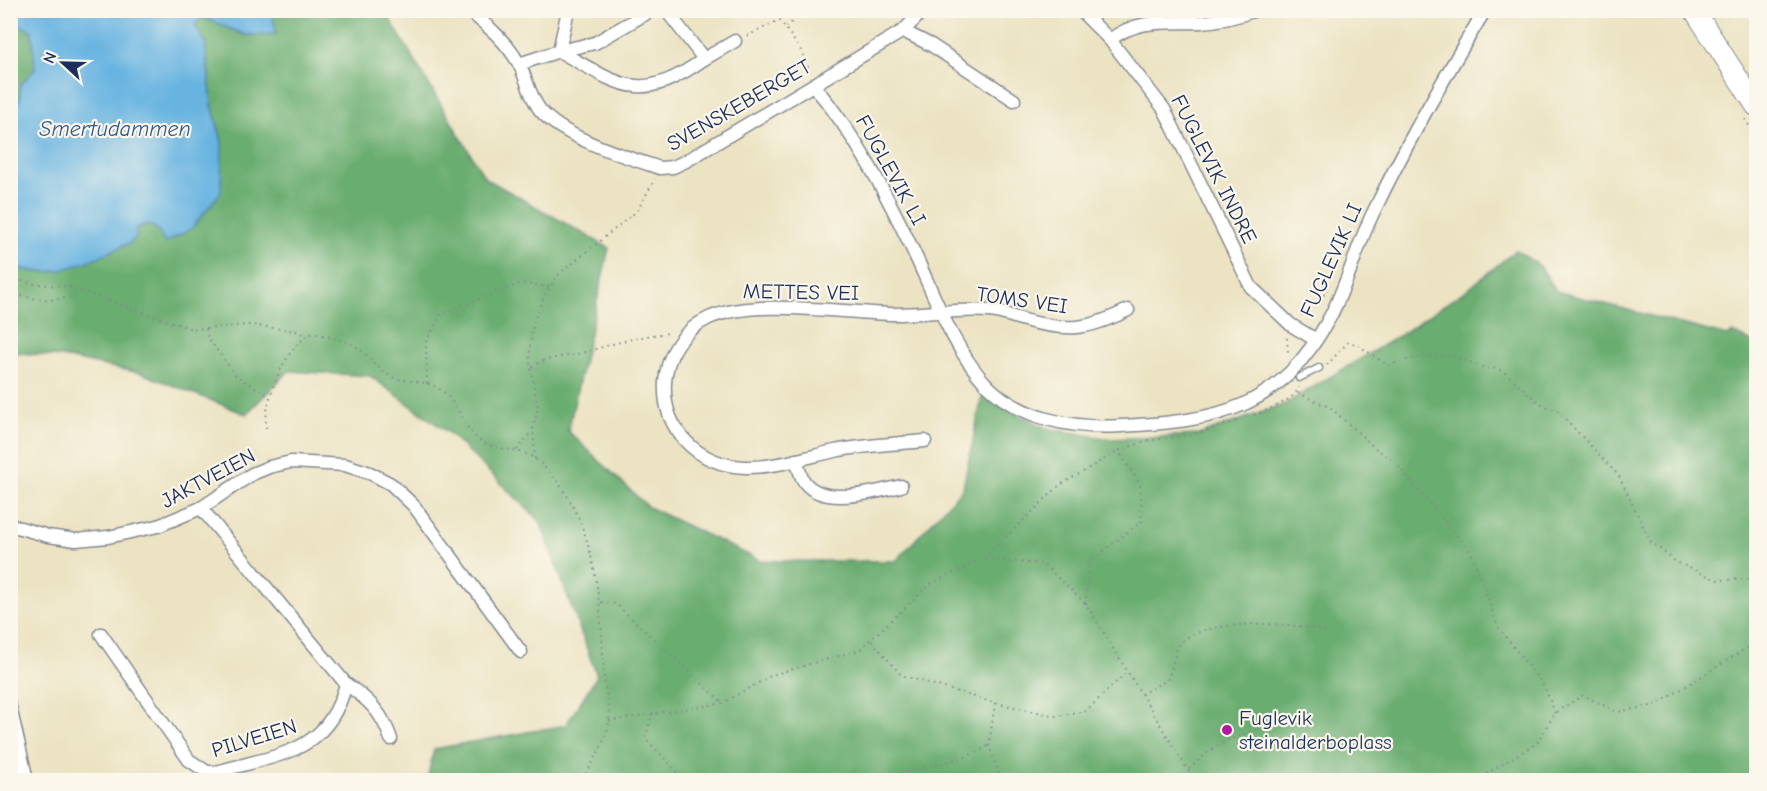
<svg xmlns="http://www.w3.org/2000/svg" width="1767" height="791" font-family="'Comic Neue',sans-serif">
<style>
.forest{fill:#6bad71;stroke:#436e68;stroke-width:1.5}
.water{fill:#67b4e1;stroke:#4172a0;stroke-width:1.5}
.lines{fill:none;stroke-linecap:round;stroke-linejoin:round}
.service-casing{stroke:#848990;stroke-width:9}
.minor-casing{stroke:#848990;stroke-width:15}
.primary-casing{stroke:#848990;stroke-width:22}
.path{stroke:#848990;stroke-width:2;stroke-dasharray:1.5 4.5;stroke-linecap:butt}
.service{stroke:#fff;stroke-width:6}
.minor{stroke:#fff;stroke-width:12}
.primary{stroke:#fff;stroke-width:20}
.poi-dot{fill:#b5179e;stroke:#fbf7ec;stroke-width:2}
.labels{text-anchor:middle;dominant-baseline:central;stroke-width:4.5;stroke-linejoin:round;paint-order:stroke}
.street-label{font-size:21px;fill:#1b2f5e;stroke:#fbf7ec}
.poi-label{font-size:21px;fill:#1b2f5e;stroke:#fbf7ec;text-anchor:start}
.water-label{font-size:22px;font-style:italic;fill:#325785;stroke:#fbf7ec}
</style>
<rect width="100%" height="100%" fill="#fbf7ec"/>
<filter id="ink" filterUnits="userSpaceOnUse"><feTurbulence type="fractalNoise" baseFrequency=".0167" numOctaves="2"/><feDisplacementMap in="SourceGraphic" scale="12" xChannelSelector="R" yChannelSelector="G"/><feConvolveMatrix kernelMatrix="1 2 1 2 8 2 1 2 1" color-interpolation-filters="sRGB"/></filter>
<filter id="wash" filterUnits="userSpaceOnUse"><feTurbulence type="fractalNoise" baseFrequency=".008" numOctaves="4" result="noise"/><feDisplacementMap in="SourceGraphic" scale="24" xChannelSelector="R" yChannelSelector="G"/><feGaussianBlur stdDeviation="1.35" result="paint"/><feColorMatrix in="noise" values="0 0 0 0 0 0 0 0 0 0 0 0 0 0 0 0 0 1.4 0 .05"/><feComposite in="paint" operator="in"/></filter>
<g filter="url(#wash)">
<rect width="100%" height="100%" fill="#ece3c2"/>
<g class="forest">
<path d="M 11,11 L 18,11 L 20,25 L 32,31 L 35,69 L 21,85 L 20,98 L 11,114 Z"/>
<path d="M 272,11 L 385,11 L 485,178 L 609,248 L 568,431 L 648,507 L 761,561 L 896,561 L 963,488 L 982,397 L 1046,428 L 1110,439 L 1199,435 L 1285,404 L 1397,337 L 1472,286 L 1516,250 L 1541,267 L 1556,291 L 1727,336 L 1733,333 L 1756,344 L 1756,780 L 427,780 L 434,749 L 566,725 L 597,676 L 540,521 L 450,434 L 370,376 L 289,371 L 246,414 L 141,373 L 61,357 L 11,352 L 10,264 L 22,270 L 148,224 L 157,229 L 166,243 L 222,142 L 212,105 L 205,42 L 195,25 L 202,17 L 245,35 L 275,34 Z"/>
</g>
<path class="water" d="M 18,11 L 272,11 L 276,34 L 246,35 L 202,17 L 195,25 L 205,42 L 212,105 L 222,142 L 221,192 L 191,229 L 165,243 L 157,229 L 148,224 L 136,228 L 136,237 L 130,243 C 91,259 51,285 11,264 L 11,114 L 20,98 L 20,85 L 35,69 L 32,31 L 20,25 Z"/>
</g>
<g filter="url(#ink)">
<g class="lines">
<g class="service-casing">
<path id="service" d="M 1299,378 L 1319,368"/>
</g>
<g class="minor-casing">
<g id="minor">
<path d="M 468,10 C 487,25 507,42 519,64 C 527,79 529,95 540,110 C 563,138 626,157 660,168 L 673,167 L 686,161 L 903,31 L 916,18 L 918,10"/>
<path d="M 1080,10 L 1110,40 L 1164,109 L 1251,287 L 1291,325 L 1316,340"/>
<path d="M 903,31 L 931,45 L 1014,100"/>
<path d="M 1110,40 C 1137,18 1167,23 1201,22 C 1219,21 1239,16 1256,10"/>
<path d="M 559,51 C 621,86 640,105 704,59 L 666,10"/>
<path d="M 559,51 L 595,43 L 652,10"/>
<path d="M 704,59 L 735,41"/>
<path d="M 519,64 L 559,51 L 568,10"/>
<path d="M 814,86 C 857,136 889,199 917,259 C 936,300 954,349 985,383 C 1018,419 1073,429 1121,426 C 1218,421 1280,410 1330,317 C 1348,283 1357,245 1374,211 C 1407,142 1445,76 1485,10"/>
<path d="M 925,441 C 895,444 864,445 835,451 C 806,457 775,468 745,467 C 698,465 662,430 665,382 C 667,354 683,330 709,318 C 754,298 842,313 894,314 C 925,314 958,309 989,311 C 1002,312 1012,317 1024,320 C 1068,332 1087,330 1128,310"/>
<path d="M 796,460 C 798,466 800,473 802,478 C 818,509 875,492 901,486"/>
<path d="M 201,508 L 346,684 C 369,700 382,712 391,739"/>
<path d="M 10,525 L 48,536 L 76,540 L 108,537 L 158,526 L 201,508 L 252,474 L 269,467 L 291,462 L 345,465 L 370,473 L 391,484 L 414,506 L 521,652"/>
<path d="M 101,634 L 189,760 L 207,772 L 216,772 C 278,754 327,755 346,684"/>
<path d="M 10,707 L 27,780"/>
</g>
</g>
<g class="primary-casing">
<path id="primary" d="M 1694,10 L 1756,106"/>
</g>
<g class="path">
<path d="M 773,10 L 802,52 L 810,72"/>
<path d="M 786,27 L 806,10"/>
<path d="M 747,36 L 780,20"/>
<path d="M 1745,119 L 1756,137"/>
<path d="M 10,278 L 35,284 L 66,286 L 192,329 L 250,325 L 296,331 L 307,336"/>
<path d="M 10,293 C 31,299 62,305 80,291"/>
<path d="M 1301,315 L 1321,299 L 1327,290"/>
<path d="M 206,329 L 208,338 L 236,376 L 270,396"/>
<path d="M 1287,338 L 1288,353"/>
<path d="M 1327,365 L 1348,342 C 1359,343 1374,358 1388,365 C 1427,354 1445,350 1482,367 C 1488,370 1495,367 1500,370 C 1522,382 1532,405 1557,410 L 1619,476 L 1650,541 L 1676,562 L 1717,580 L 1755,579 L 1756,582"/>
<path d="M 532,367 C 549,355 566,358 585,352 C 613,344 641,335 671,333"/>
<path d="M 427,384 L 426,342 L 441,314 L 521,283 L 549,287"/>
<path d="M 1298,393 L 1331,408 L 1375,448 L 1394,461 L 1472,554 L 1498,627 L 1544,686 L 1555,713"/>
<path d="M 1254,415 C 1268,409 1294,402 1299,387"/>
<path d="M 266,428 C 264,400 285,345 313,333 C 330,337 349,340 363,352 C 372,360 379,370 390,376 C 405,383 424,379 438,388 C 457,399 461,424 477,438 C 494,453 519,446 535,459 C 598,509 601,606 604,678 C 605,692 611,710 609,723 C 605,743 593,763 582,780"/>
<path d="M 517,450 L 532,431"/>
<path d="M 535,459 L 533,429 L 538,407 L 530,363 L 530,346 L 533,324 L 544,296 L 559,274 L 637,211 L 655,179"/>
<path d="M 984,558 L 1060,485 L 1118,451 L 1149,440 L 1188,436 L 1241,420"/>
<path d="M 601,602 L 616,604 L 723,703"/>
<path d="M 1086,604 L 1088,563 L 1142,521 L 1140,484 L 1118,451"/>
<path d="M 872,641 L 901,675 L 995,703 L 1056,716 L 1086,711 L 1127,672"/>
<path d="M 1141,694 L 1167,680 C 1172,671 1174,652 1179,645 C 1198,618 1297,621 1325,632"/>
<path d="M 995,703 L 989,745 L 1001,780"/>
<path d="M 653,713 L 645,738 L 685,780"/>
<path d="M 609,721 L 723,703 L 772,675 L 859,650 L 932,583 L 983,559 L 1043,564 L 1086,604 L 1194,780"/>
<path d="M 1189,769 L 1209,751 L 1228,740 L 1262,728 L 1282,714 L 1298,722"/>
<path d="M 884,780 C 918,765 960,765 989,745"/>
<path d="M 1476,780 L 1537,743 L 1555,713 L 1583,695 L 1617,712 L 1656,705 L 1753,644 L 1756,638"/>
</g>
<use href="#service" class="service"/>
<use href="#minor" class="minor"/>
<use href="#primary" class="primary"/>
</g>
</g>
<circle class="poi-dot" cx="1227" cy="730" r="6"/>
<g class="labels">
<g class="street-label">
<text transform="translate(739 105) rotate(-30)">SVENSKEBERGET</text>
<text transform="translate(1214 169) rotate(63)">FUGLEVIK INDRE</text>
<text transform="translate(891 170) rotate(61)">FUGLEVIK LI</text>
<text transform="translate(1331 260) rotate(-66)">FUGLEVIK LI</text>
<text transform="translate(801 292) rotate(1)">METTES VEI</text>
<text transform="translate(1022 300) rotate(8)">TOMS VEI</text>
<text transform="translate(208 478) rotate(-28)">JAKTVEIEN</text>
<text transform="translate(254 738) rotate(-17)">PILVEIEN</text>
</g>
<g class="poi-label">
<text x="1239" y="718">Fuglevik<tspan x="1239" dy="24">steinalderboplass</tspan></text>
</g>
<g class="water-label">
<text x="115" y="129">Smertudammen</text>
</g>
</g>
<rect width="1767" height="791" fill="none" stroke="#fbf7ec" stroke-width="36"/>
<g transform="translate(63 63) rotate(292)" stroke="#fbf7ec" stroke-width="4.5" paint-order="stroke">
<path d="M0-4.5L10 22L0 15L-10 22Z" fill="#1b2f5e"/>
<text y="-9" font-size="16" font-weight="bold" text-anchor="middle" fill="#1b2f5e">N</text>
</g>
</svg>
